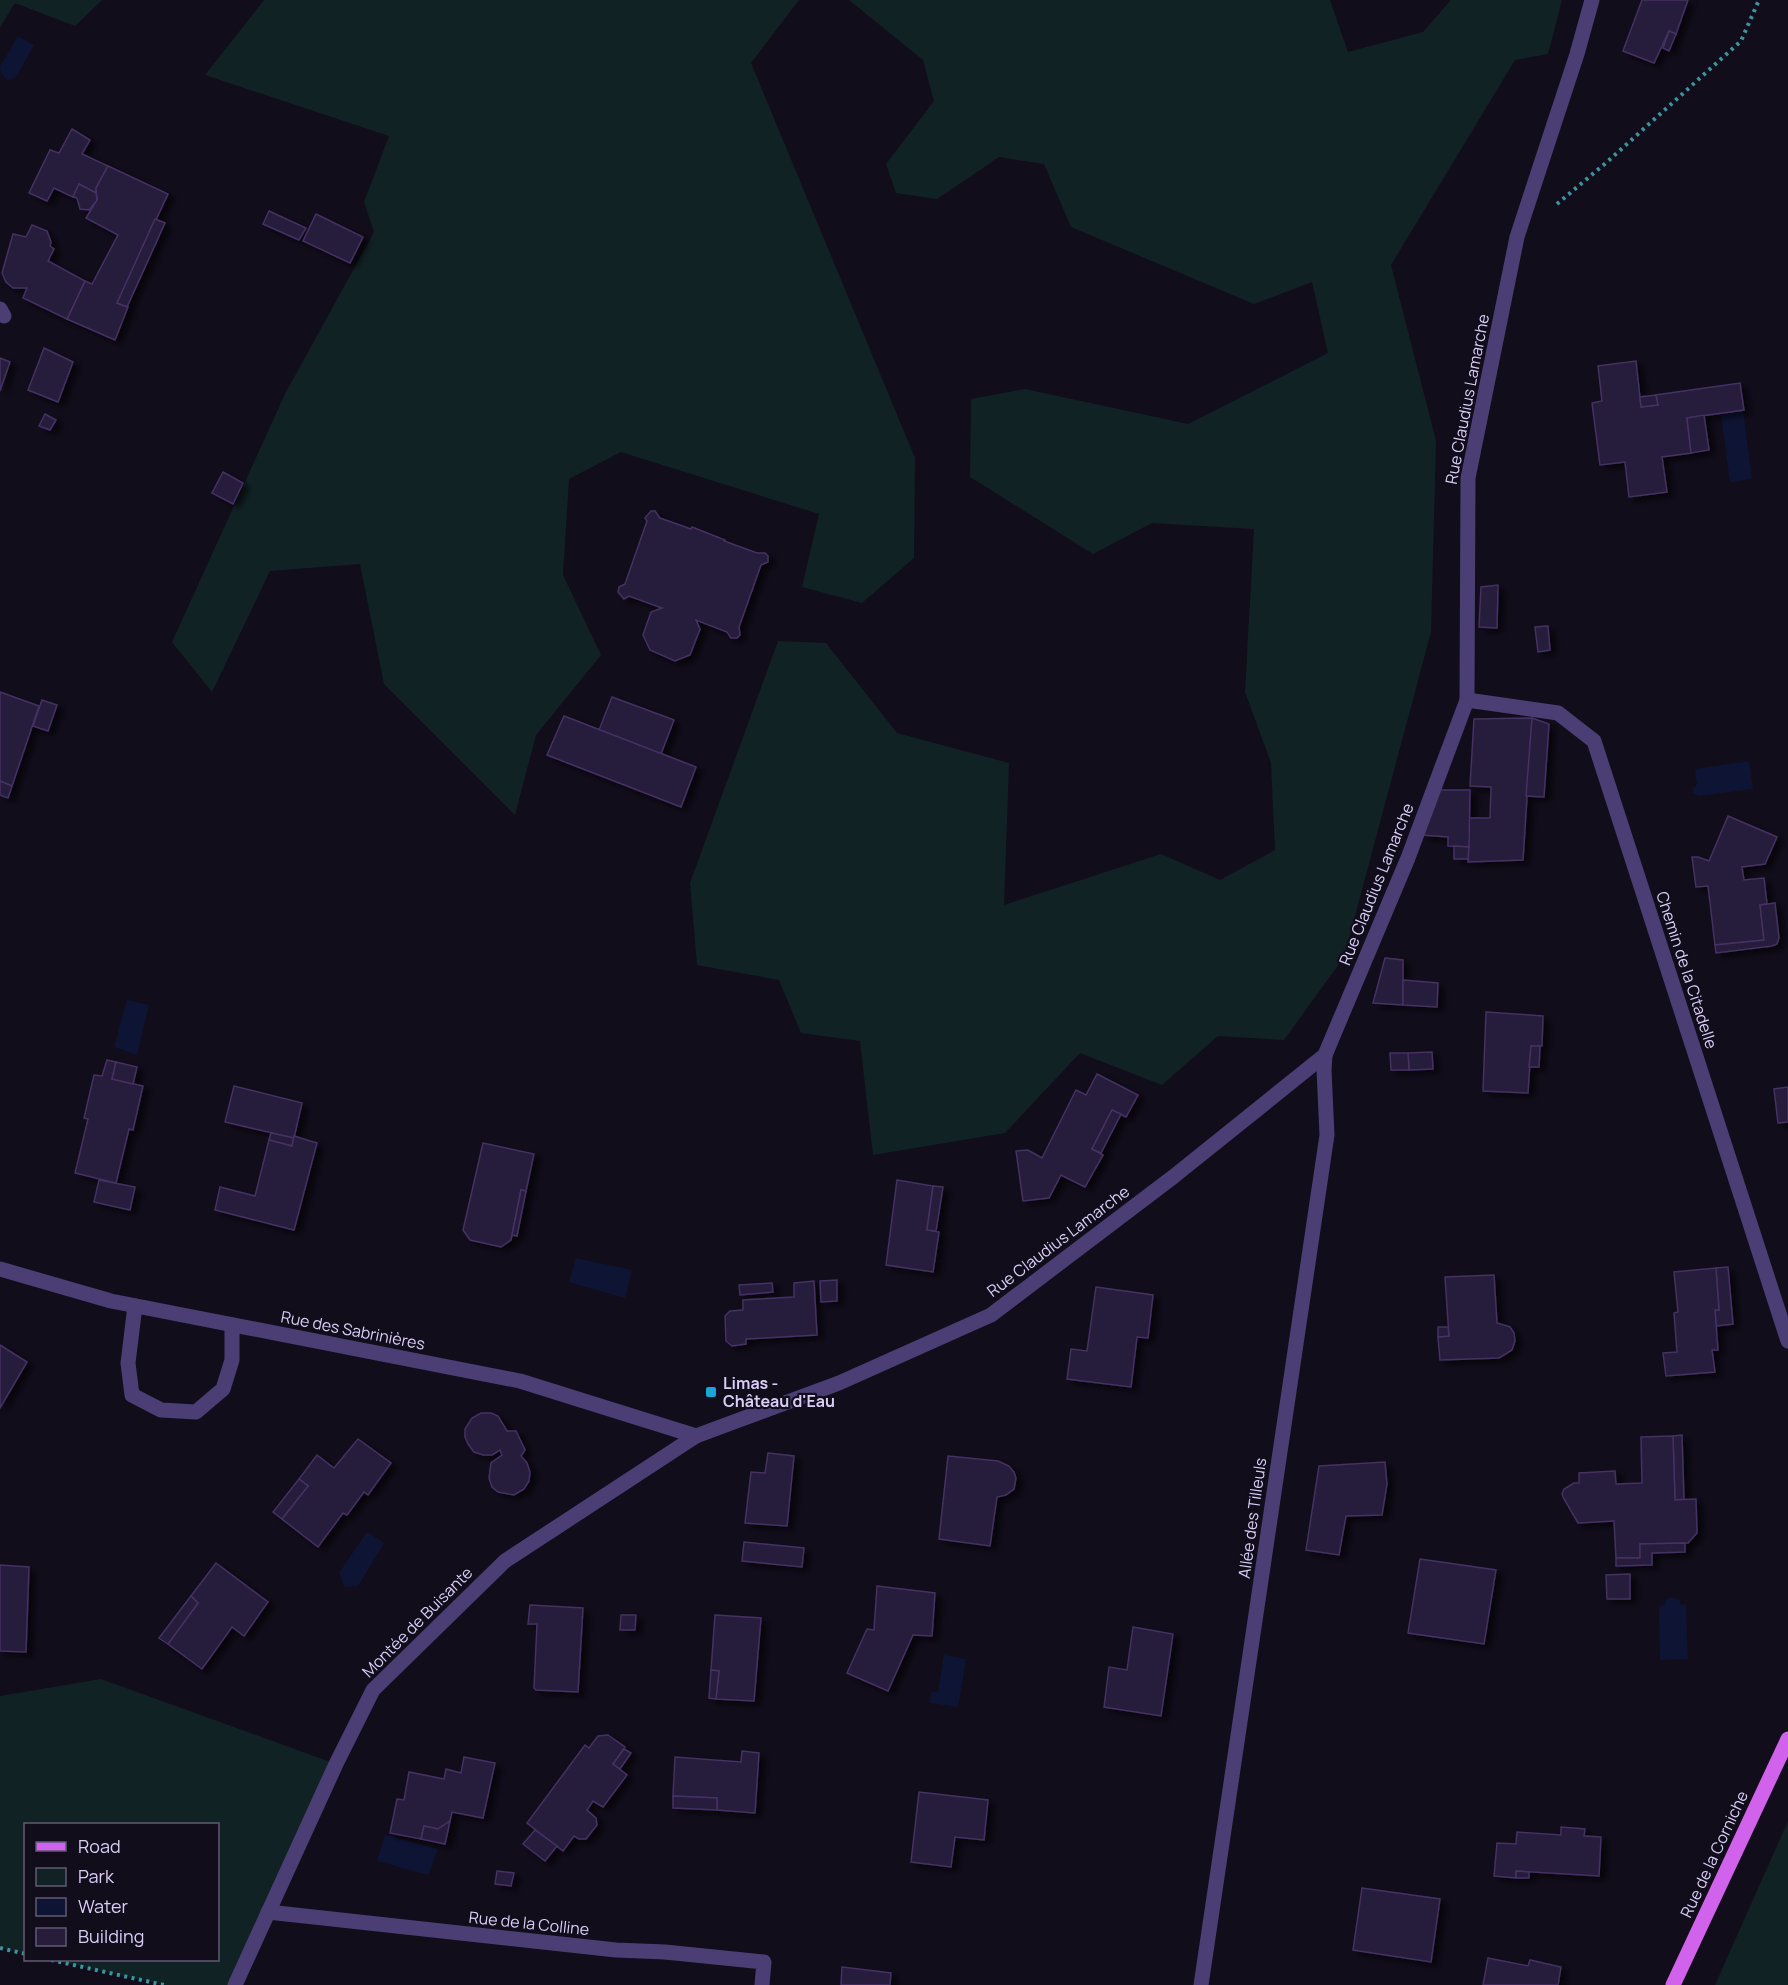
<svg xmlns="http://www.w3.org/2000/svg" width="1788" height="1985" font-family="Manrope,sans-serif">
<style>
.green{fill:#112225}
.water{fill:#0e1534}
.building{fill:#271c3a;stroke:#443163;stroke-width:1.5;filter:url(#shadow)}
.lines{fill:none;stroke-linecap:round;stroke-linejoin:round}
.path{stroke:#3b94a0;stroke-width:4;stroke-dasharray:3 4.5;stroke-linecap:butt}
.minor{stroke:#4a3e75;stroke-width:15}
.major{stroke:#d162ec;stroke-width:15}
.poi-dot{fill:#1aa4d9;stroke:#120d1b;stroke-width:2}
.labels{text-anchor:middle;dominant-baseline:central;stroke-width:4.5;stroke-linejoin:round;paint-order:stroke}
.street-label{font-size:16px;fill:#dacef9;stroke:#120d1b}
.poi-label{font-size:16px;font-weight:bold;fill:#dacef9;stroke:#120d1b;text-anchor:start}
</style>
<defs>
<filter id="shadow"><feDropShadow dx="6" dy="4" stdDeviation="3" flood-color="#0009"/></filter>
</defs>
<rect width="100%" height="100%" fill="#120d1b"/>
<g class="green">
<path d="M 0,0 L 102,0 L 75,26 L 15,3 L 0,27 Z"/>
<path d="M 264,0 L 799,0 L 751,63 L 915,458 L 914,558 L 862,603 L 802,587 L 819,514 L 621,452 L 569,479 L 563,575 L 601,655 L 536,735 L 515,815 L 384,684 L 360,564 L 270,571 L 212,692 L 172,642 L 285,394 L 374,232 L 364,202 L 389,136 L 205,75 Z"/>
<path d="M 849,0 L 1330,0 L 1348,52 L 1423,32 L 1451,0 L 1562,0 L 1548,54 L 1515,60 L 1391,265 L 1436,441 L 1431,632 L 1344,957 L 1284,1040 L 1218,1036 L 1162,1085 L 1080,1053 L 1005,1133 L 873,1155 L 860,1041 L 801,1033 L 779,980 L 697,965 L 690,883 L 778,641 L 826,643 L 897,733 L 1009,763 L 1004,905 L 1161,854 L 1220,880 L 1275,850 L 1271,763 L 1245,692 L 1254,529 L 1152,523 L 1093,554 L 970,477 L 971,399 L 1025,389 L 1188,424 L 1328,353 L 1312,282 L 1254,304 L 1071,227 L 1044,164 L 999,157 L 937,199 L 896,193 L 886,164 L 934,101 L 923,60 Z"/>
<path d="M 101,1679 L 336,1764 L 235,1985 L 164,1985 L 51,1960 L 218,1960 L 218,1824 L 26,1824 L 25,1954 L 0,1948 L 0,1696 Z"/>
<path d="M 1788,1821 L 1788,1985 L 1715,1985 Z"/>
</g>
<g class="water">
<path d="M 18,36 L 34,45 L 16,77 L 8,80 L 1,74 L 0,67 Z"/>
<path d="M 1743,410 L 1752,479 L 1730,482 L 1721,414 Z"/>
<path d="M 1749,761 L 1753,789 L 1699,796 L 1693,793 L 1693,788 L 1697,785 L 1695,769 Z"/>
<path d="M 127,1000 L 149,1005 L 137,1055 L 114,1047 Z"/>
<path d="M 576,1258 L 632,1270 L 625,1298 L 569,1282 Z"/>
<path d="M 367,1532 L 384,1543 L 358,1586 L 345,1587 L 339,1573 Z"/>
<path d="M 1671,1597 L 1679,1599 L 1681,1605 L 1686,1604 L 1688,1659 L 1660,1660 L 1659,1606 L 1664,1605 L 1666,1600 Z"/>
<path d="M 944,1655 L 966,1659 L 958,1707 L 930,1703 L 931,1692 L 938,1692 Z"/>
<path d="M 385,1835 L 438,1849 L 428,1875 L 377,1861 Z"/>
</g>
<g class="building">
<path d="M 1642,0 L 1688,0 L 1676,34 L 1669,31 L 1654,63 L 1623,51 Z"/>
<path d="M 1669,31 L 1676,34 L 1669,51 L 1663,48 Z"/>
<path d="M 72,129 L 90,140 L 82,154 L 108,166 L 96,188 L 96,193 L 79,184 L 73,197 L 54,188 L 47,201 L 29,193 L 50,150 L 59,153 Z"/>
<path d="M 108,166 L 168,194 L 117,303 L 128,307 L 115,340 L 67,319 L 85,281 L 92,284 L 118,235 L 86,218 L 97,200 L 96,188 Z"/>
<path d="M 79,184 L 96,193 L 97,200 L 89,210 L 80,209 L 77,198 L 73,197 Z"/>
<path d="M 269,211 L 306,228 L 299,240 L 263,224 Z"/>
<path d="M 316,214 L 363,237 L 350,263 L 303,241 Z"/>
<path d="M 155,219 L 165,223 L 127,307 L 117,303 Z"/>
<path d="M 32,225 L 47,231 L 51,242 L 50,246 L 54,249 L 48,261 L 85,281 L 67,319 L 23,298 L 27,288 L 13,288 L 6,282 L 2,273 L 13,234 L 26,237 Z"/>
<path d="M 44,348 L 73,362 L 58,402 L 28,390 Z"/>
<path d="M 0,358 L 10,362 L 0,391 Z"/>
<path d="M 1636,361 L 1641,407 L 1658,405 L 1656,395 L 1740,383 L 1744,410 L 1687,418 L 1691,453 L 1662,457 L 1667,492 L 1629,497 L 1625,462 L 1600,465 L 1592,403 L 1602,401 L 1598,366 Z"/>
<path d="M 1656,395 L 1658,405 L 1641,407 L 1640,397 Z"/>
<path d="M 45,414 L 56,420 L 50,430 L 39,426 Z"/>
<path d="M 1704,415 L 1709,450 L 1691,453 L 1687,418 Z"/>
<path d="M 223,472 L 243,483 L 233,504 L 212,493 Z"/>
<path d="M 651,511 L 655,511 L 660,518 L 691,529 L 692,527 L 725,540 L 724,541 L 757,553 L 765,553 L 768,556 L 768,562 L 761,565 L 739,627 L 740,635 L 737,638 L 731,638 L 727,632 L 696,620 L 700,629 L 690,655 L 675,661 L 650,650 L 643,635 L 651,612 L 662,608 L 629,596 L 624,599 L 618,592 L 619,587 L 625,584 L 647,521 L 645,518 Z"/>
<path d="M 1498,585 L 1497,628 L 1479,627 L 1481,587 Z"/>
<path d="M 1548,626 L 1550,650 L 1538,652 L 1535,627 Z"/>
<path d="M 0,692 L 39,706 L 12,786 L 0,781 Z"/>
<path d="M 612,697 L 674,720 L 661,754 L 599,730 Z"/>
<path d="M 42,700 L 57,705 L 48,731 L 33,726 Z"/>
<path d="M 564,716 L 696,767 L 681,807 L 547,755 Z"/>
<path d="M 1532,718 L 1523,860 L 1468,862 L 1469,818 L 1490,818 L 1491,787 L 1470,786 L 1474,719 Z"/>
<path d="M 1532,718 L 1549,724 L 1544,797 L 1526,796 Z"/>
<path d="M 0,781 L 12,786 L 8,798 L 0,795 Z"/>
<path d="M 1436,790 L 1470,790 L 1469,847 L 1448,846 L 1448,837 L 1422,835 Z"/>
<path d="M 1728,816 L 1777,837 L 1765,864 L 1742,867 L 1744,880 L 1764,878 L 1767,904 L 1760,905 L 1764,940 L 1715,945 L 1708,886 L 1696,887 L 1692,857 L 1698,857 L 1709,861 Z"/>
<path d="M 1454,846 L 1469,847 L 1468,859 L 1454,859 Z"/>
<path d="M 1775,903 L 1779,938 L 1777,944 L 1772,946 L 1716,953 L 1715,945 L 1764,940 L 1760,905 Z"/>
<path d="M 1385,958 L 1403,960 L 1403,1005 L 1373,1003 Z"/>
<path d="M 1403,980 L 1438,983 L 1437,1007 L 1403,1005 Z"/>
<path d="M 1486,1012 L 1543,1016 L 1542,1046 L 1531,1046 L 1528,1093 L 1483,1091 Z"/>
<path d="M 1531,1046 L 1540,1046 L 1539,1067 L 1529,1067 Z"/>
<path d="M 1432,1052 L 1433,1069 L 1409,1070 L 1408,1053 Z"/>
<path d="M 1390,1053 L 1408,1053 L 1409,1070 L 1391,1070 Z"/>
<path d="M 107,1060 L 116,1062 L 112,1079 L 143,1086 L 133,1130 L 129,1129 L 116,1183 L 75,1173 L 88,1119 L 84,1118 L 94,1075 L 102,1076 Z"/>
<path d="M 116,1062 L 137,1067 L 133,1084 L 112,1079 Z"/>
<path d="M 1097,1074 L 1138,1095 L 1126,1117 L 1112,1110 L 1092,1149 L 1103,1155 L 1085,1187 L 1061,1175 L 1049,1198 L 1023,1201 L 1016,1151 L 1028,1150 L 1042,1158 L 1076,1090 L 1086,1095 Z"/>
<path d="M 234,1086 L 302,1103 L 294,1138 L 225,1122 Z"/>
<path d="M 1788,1087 L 1788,1122 L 1778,1123 L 1774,1089 Z"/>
<path d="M 1112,1110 L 1121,1114 L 1101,1153 L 1092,1149 Z"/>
<path d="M 271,1133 L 294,1138 L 292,1146 L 269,1140 Z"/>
<path d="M 294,1136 L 317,1143 L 294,1230 L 215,1210 L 220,1187 L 255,1196 L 269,1140 L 292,1146 Z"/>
<path d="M 483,1143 L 534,1154 L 526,1191 L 521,1190 L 511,1240 L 501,1247 L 470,1240 L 463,1230 Z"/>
<path d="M 99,1180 L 135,1187 L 130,1210 L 94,1202 Z"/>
<path d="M 897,1180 L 933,1186 L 927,1230 L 939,1232 L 933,1272 L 886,1265 Z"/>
<path d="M 933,1186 L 943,1187 L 936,1231 L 927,1230 Z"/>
<path d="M 521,1190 L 526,1191 L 517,1236 L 512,1235 Z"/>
<path d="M 1728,1267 L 1733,1324 L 1716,1326 L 1715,1310 L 1719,1310 L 1716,1268 Z"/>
<path d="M 1716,1268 L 1719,1310 L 1715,1310 L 1718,1350 L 1712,1350 L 1715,1372 L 1666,1376 L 1663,1353 L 1677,1352 L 1674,1313 L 1678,1312 L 1674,1272 Z"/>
<path d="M 1494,1275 L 1497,1323 L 1510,1327 L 1514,1333 L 1515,1341 L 1512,1350 L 1499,1358 L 1440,1360 L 1438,1337 L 1449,1336 L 1445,1277 Z"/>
<path d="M 837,1280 L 837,1301 L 821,1302 L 820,1281 Z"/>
<path d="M 814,1281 L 817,1335 L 746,1339 L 746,1344 L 732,1346 L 726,1341 L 725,1316 L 730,1311 L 743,1310 L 743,1300 L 794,1297 L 794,1283 Z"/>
<path d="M 772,1283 L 773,1292 L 740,1295 L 739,1285 Z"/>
<path d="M 1096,1287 L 1153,1295 L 1148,1338 L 1137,1337 L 1131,1387 L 1067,1379 L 1071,1349 L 1087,1351 Z"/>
<path d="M 1438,1327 L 1448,1327 L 1449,1336 L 1438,1337 Z"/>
<path d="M 0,1345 L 27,1362 L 0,1408 Z"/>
<path d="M 481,1413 L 491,1413 L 498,1416 L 507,1431 L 516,1431 L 525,1450 L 521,1456 L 527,1463 L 530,1472 L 529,1481 L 524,1489 L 514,1495 L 498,1492 L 492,1487 L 489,1478 L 491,1463 L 502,1455 L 500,1450 L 492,1455 L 483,1455 L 474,1452 L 468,1444 L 465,1437 L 465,1429 L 472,1418 Z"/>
<path d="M 1682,1435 L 1684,1499 L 1675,1500 L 1673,1436 Z"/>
<path d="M 1673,1436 L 1675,1500 L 1696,1499 L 1697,1533 L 1688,1543 L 1640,1544 L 1640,1558 L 1616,1558 L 1614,1521 L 1578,1523 L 1564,1499 L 1562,1494 L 1564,1489 L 1574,1483 L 1579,1483 L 1579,1473 L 1615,1471 L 1616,1484 L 1642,1483 L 1641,1437 Z"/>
<path d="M 358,1439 L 391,1463 L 368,1495 L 364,1492 L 347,1515 L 343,1513 L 318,1547 L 282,1519 L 308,1486 L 299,1479 L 317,1455 L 334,1468 Z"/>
<path d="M 768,1453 L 794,1456 L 787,1526 L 745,1523 L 751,1472 L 765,1473 Z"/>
<path d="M 948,1456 L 998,1461 L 1009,1466 L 1014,1472 L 1016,1478 L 1014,1489 L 1006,1495 L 997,1497 L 990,1546 L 939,1539 Z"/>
<path d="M 1385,1462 L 1387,1484 L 1382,1515 L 1346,1516 L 1339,1555 L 1306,1550 L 1319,1466 Z"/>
<path d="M 299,1479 L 308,1486 L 282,1519 L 273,1512 Z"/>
<path d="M 744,1542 L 804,1548 L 802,1567 L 742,1561 Z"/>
<path d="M 1685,1543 L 1685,1552 L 1652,1553 L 1652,1565 L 1616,1566 L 1616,1558 L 1640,1558 L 1640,1544 Z"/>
<path d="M 1420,1559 L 1496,1570 L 1484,1644 L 1408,1633 Z"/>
<path d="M 216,1563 L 268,1602 L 244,1636 L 232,1627 L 202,1669 L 168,1644 L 198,1603 L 191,1596 Z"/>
<path d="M 0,1565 L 29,1567 L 26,1652 L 0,1651 Z"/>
<path d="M 1630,1574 L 1630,1599 L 1607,1599 L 1606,1575 Z"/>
<path d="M 877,1586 L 935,1593 L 932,1636 L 913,1635 L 888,1691 L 847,1673 L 867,1629 L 874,1630 Z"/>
<path d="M 191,1596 L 198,1603 L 168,1644 L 159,1638 Z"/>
<path d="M 530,1605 L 583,1608 L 578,1692 L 536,1690 L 534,1688 L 537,1624 L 528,1624 Z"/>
<path d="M 621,1615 L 636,1615 L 635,1630 L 620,1630 Z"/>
<path d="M 715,1615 L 761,1618 L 754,1701 L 716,1699 L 719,1671 L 711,1670 Z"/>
<path d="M 1133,1627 L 1173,1634 L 1161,1716 L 1104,1707 L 1109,1667 L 1127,1670 Z"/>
<path d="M 711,1670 L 719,1671 L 716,1699 L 709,1698 Z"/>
<path d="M 608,1735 L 625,1747 L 613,1764 L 627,1775 L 603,1807 L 593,1801 L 587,1810 L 596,1818 L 597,1825 L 586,1839 L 579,1839 L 574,1836 L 563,1851 L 527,1823 L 585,1745 L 589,1748 L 598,1736 Z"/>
<path d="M 624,1749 L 631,1753 L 620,1769 L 613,1764 Z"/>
<path d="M 742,1751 L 759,1753 L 755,1813 L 717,1810 L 717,1798 L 673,1796 L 675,1757 L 741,1762 Z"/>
<path d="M 464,1757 L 495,1763 L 483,1818 L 452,1812 L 450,1821 L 438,1829 L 424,1826 L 421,1839 L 390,1833 L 397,1799 L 404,1800 L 409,1772 L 444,1779 L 446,1769 L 461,1773 Z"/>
<path d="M 919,1792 L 988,1800 L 984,1840 L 955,1837 L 951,1867 L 911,1862 Z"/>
<path d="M 673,1796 L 717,1798 L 717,1810 L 673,1808 Z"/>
<path d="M 450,1821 L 445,1844 L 421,1839 L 424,1826 L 438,1829 Z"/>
<path d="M 1561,1827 L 1585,1829 L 1584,1836 L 1601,1837 L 1599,1876 L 1516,1871 L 1516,1878 L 1494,1876 L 1497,1843 L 1516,1844 L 1517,1832 L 1561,1835 Z"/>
<path d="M 535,1830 L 557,1846 L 545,1861 L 523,1844 Z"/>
<path d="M 497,1871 L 514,1873 L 511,1886 L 495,1884 Z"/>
<path d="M 1516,1871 L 1529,1872 L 1529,1878 L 1516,1878 Z"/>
<path d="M 1362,1888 L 1440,1899 L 1431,1962 L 1353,1950 Z"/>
<path d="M 1488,1958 L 1528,1966 L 1530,1960 L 1561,1967 L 1558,1985 L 1483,1985 Z"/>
<path d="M 842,1967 L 891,1973 L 890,1985 L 841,1985 Z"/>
</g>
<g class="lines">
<g class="path">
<path d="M 1557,204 L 1607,162 L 1741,41 L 1759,0"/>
<path d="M 0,1948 L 26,1954"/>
<path d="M 51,1960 L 164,1985"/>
</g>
<g class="minor">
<path d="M 0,309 L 4,316"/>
<path d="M 1467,700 L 1558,713 L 1594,741 L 1788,1341"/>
<path d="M 0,1269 L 111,1301 L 520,1381 L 696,1436"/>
<path d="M 135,1306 L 128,1363 L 132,1395 L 161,1410 L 196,1412 L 223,1389 L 232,1360 L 232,1325"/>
<path d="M 268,1912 L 616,1950 L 665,1952 L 764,1962 L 762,1985"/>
<path d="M 235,1985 L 336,1764 L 373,1690 L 505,1561 L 696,1436 L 839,1383 L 991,1315 L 1173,1177 L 1325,1055 L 1408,858 L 1467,700 L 1468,478 L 1517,237 L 1577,54 L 1592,0"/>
<path d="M 1201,1985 L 1327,1135 L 1324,1070 L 1325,1055"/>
</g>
<path class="major" d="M 1673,1985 L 1788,1739"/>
</g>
<rect class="poi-dot" x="705" y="1386" width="12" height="12" rx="3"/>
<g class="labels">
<g class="street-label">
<text transform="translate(1467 399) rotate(-79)">Rue Claudius Lamarche</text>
<text transform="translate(1376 884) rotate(-68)">Rue Claudius Lamarche</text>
<text transform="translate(1687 970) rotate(72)">Chemin de la Citadelle</text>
<text transform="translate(1058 1241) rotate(-37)">Rue Claudius Lamarche</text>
<text transform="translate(353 1330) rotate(11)">Rue des Sabrinières</text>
<text transform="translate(1252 1518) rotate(-82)">Allée des Tilleuls</text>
<text transform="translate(417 1622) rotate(-45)">Montée de Buisante</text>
<text transform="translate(1714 1854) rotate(-65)">Rue de la Corniche</text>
<text transform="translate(529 1923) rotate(6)">Rue de la Colline</text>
</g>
<g class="poi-label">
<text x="723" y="1383">Limas -<tspan x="723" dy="18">Château d'Eau</tspan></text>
</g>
</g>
<rect x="24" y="1823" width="195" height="138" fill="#120d1b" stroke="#625a74" stroke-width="1.5"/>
<rect x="36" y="1842" width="30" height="9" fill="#d162ec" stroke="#625a74" stroke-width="1.5"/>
<text x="78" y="1853" font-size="18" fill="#dacef9">Road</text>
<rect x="36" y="1868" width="30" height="18" fill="#112225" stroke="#625a74" stroke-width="1.5"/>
<text x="78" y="1883" font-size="18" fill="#dacef9">Park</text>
<rect x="36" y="1898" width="30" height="18" fill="#0e1534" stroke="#625a74" stroke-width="1.5"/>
<text x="78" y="1913" font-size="18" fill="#dacef9">Water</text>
<rect x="36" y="1928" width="30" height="18" fill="#271c3a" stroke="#625a74" stroke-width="1.5"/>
<text x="78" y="1943" font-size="18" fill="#dacef9">Building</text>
</svg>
